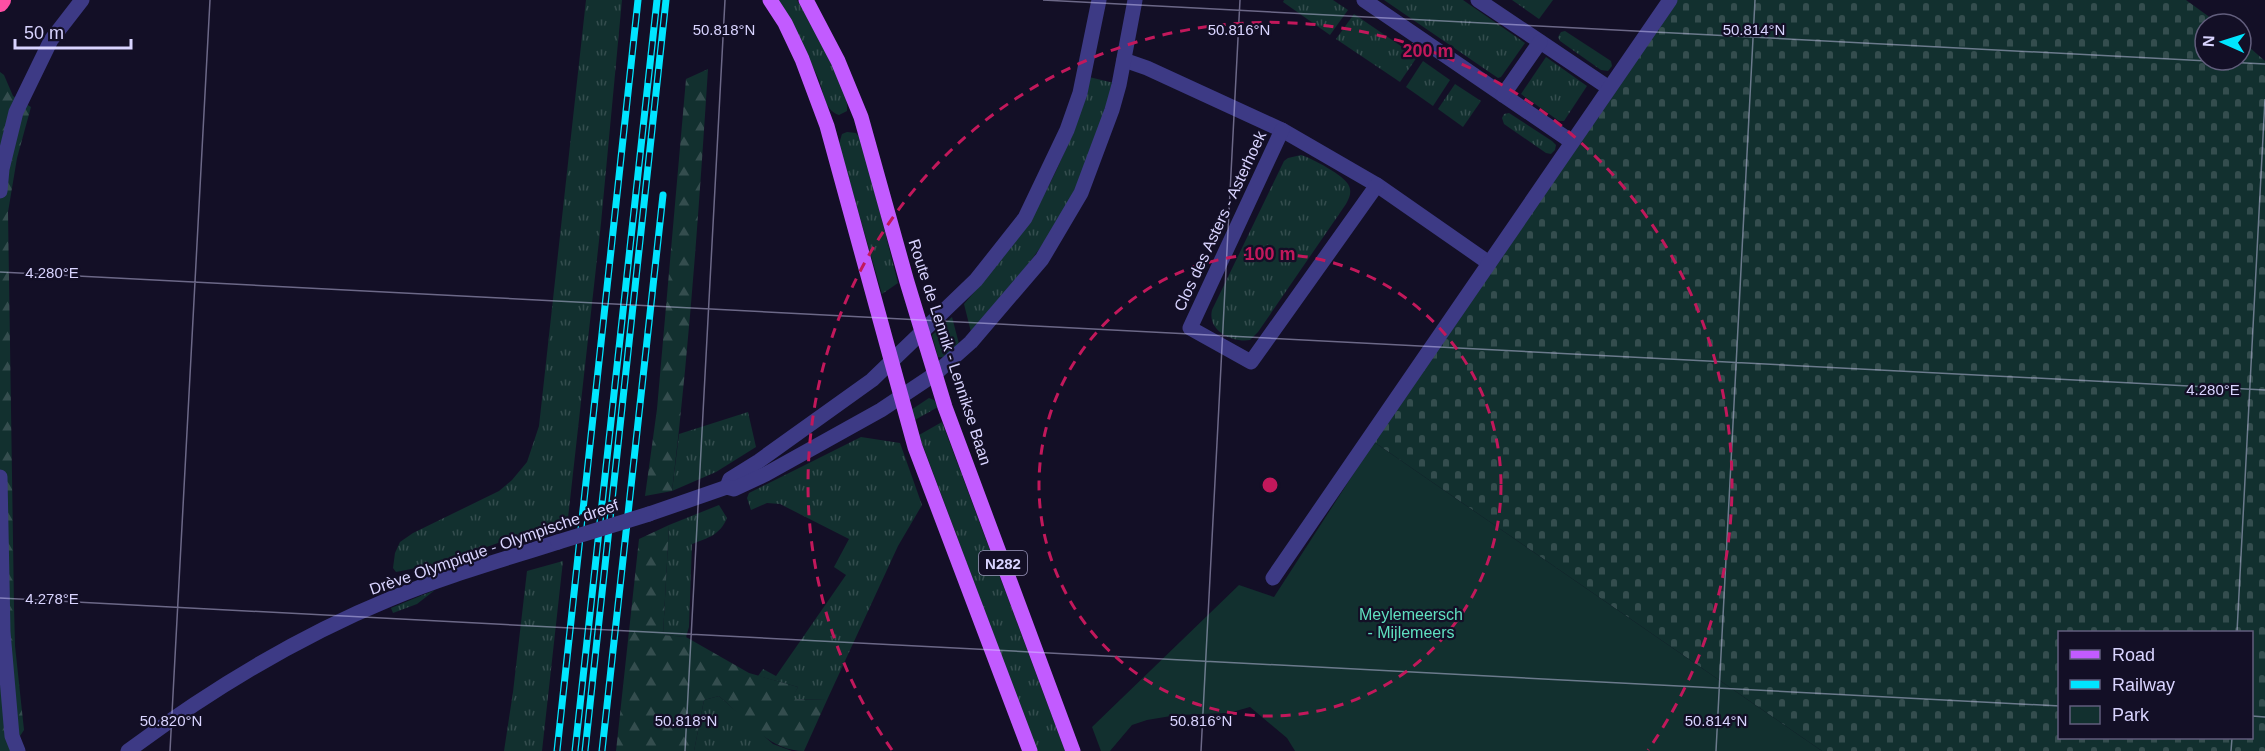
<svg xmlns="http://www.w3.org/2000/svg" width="2265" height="751" font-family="Helvetica,sans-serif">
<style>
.grass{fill:url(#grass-tufts)}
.forest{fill:url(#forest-firs)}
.cemetery{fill:url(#cemetery-stones);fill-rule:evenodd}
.park{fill:#12302f}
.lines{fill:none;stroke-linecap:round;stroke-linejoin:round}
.minor{stroke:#3d3a85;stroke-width:15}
.major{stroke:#c25bff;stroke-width:15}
.highway{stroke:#ff4fa3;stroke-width:18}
.rail-casing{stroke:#00e5ff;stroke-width:7}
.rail{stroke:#130f26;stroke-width:4.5;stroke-dasharray:14;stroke-linecap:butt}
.minor-bridge{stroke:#3d3a85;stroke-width:15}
.ticks{fill:none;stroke:#d9d4ff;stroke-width:1.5;stroke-opacity:0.45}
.ring{fill:none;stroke:#c2185b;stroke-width:3;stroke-dasharray:10 8}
.labels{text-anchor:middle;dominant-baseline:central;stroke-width:4.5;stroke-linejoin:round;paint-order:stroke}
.shield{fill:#130f26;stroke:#9e99be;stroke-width:1.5}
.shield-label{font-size:15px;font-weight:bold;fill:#d9d4ff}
.street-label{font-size:16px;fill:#d9d4ff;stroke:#130f26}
.park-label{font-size:16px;fill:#5fe0c0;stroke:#130f26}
.ticks-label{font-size:15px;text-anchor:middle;fill:#d9d4ff;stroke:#130f26;stroke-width:4.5;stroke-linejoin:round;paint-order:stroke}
.centre{fill:#c2185b;stroke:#130f26;stroke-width:3}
.ring-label{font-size:18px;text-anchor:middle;font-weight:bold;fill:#c2185b;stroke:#130f26;stroke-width:4.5;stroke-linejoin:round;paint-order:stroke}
</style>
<defs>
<pattern id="grass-tufts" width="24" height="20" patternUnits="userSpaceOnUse" patternTransform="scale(1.5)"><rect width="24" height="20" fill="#12302f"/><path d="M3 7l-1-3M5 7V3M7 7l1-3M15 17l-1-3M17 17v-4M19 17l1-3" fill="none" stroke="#344d4e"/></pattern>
<pattern id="forest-firs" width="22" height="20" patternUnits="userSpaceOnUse" patternTransform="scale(1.5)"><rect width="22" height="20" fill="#12302f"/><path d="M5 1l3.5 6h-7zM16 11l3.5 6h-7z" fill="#344d4e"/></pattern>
<pattern id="cemetery-stones" width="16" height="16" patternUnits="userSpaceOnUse" patternTransform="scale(1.5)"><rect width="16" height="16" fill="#12302f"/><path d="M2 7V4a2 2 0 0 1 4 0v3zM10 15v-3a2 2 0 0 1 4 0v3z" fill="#344d4e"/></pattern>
</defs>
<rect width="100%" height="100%" fill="#130f26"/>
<g class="grass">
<path d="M 586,0 L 622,0 L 601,223 L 568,518 L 464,555 L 431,565 L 396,572 L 393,568 L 395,553 L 400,542 L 413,533 L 499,491 L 512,480 L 527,462 L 539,426 Z"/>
<path d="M 775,0 L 797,0 C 809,20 852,91 847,111 L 839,115 C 824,110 824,93 819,80 C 807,52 790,26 775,0 Z"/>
<path d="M 1284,0 L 1333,0 L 1348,10 L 1330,35 L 1283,2 Z"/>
<path d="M 1384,0 L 1463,0 L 1525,43 L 1501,77 L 1498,78 Z"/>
<path d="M 1512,0 L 1553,0 L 1539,19 Z"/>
<path d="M 1354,14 L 1417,57 L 1400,82 L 1336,39 Z"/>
<path d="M 1565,31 L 1611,61 L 1612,66 L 1608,71 L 1601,70 L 1560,41 L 1558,37 L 1561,32 Z"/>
<path d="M 1546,57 L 1587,86 L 1564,121 L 1559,121 L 1521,94 Z"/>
<path d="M 1423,61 L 1450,80 L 1433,106 L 1406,87 Z"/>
<path d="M 1089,77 L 1114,83 C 1103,114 1094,148 1080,179 C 1054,237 1013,285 971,332 L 964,304 C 1006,256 1045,204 1068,143 C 1076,122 1082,99 1089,77 Z"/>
<path d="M 1455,84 L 1481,101 L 1463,127 L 1438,109 Z"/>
<path d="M 1509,113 L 1552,141 L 1556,145 L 1555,150 L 1551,154 L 1546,153 L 1504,124 L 1502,118 L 1504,114 Z"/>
<path d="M 847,132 L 856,133 L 861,139 L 898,283 L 882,294 L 839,144 L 842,134 Z"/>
<path d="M 1301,155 C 1311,158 1346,176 1349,186 C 1352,193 1349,198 1346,204 L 1258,332 L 1250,340 C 1233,343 1207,331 1212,310 L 1284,161 L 1288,158 Z"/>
<path d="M 952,317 L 959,344 C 953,350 946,359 938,357 L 932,335 Z"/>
<path d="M 929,398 L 934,400 L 938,407 L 913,421 L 911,410 Z"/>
<path d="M 748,412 L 756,447 L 716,472 L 672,491 L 679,434 Z"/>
<path d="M 942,422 L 1065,751 L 1037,751 L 919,435 Z"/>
<path d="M 861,437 L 900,443 L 922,505 L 898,546 L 827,700 L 791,699 L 798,687 L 758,676 L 763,669 L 776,676 L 846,575 L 834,567 L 849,539 L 780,504 L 767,503 L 751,510 L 747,498 L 749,493 Z"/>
<path d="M 719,505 L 727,518 C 720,535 708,538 692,544 L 689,627 L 686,637 L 663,635 L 669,525 Z"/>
<path d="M 563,561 L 542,751 L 504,751 L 513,692 L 527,571 Z"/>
<path d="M 435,590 L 417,604 L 393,613 L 391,608 Z"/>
<path d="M 719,696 L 773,744 L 792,751 L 694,751 L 704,700 Z"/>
</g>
<g class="forest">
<path d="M 708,69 C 699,210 689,351 672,491 L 645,496 L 657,409 L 686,79 Z"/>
<path d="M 0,72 L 4,75 L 13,96 L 31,107 L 17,158 L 8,212 L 14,607 L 15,646 L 24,730 L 10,751 L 0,751 Z"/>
<path d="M 669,525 L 663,635 L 686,637 L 749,673 L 798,687 L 792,699 L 827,700 L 804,751 C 768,751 744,717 719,696 L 704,700 L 694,751 L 616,751 L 639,539 Z"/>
</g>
<path class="cemetery" d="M 1674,0 L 2186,0 L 2219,24 L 2205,24 L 2205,60 L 2241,60 L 2241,40 L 2265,61 L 2265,751 L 1822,751 L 1374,442 ZM 2060,632 L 2252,632 L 2252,738 L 2060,738 Z"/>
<path class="park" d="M 1374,442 L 1822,751 L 1295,751 L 1287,738 L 1250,707 L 1229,713 L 1177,715 L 1147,720 L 1132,725 L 1110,751 L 1101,751 L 1092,727 L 1239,585 L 1274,597 Z"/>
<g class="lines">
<g class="minor">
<path d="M 1364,0 L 1572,142"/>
<path d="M 1478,0 L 1609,88"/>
<path d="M 1124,60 L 1147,68 L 1282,130 L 1377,185 L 1489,263"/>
<path d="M 1503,95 L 1540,42"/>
<path d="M 1282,130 L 1190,328 L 1251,362 L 1377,185"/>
<path d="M 0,191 L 2,169 L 16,112 L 51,40 L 82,0"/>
<path d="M 0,477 L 3,632 L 12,736 L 18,751"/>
<path d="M 727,487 L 730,479 L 759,461 L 872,380 L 976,280 L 1025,218 L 1067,130 L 1080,93 L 1099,0"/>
<path d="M 649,514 L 727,487 L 734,489 L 766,474 L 881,410 L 935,374 L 971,342 L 1042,259 L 1081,193 L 1112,110 L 1119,85 L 1135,0"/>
<path d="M 1273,578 L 1670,0"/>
<path d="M 128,751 C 209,691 297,637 390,599 C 445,576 502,560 558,542"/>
</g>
<g class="major">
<path d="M 770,0 L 785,23 L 802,59 L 827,126 L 915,447 L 1030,751"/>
<path d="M 806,0 L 838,61 L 861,117 L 907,282 L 945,407 L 1073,751"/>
</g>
<path class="highway" d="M 0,3 L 2,0"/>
<g class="rail-casing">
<g id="rail">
<path d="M 557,751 L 638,0"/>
<path d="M 575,751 L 657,0"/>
<path d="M 585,751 L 666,0"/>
<path d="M 602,751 L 663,195"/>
</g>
</g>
<use href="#rail" class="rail"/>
<path class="minor-bridge" d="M 558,542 L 649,514"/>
</g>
<path class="ticks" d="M 1043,0 L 2265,64M 0,272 L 2265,390M 0,598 L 2060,706M 2237,632 L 2265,99M 2252,716 L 2265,717M 170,751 L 210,0M 685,751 L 725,0M 1201,751 L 1240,0M 1716,751 L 1755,0M 2231,751 L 2232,738"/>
<g class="ring">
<circle cx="1270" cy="485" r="231"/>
<path d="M892 750A462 462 0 1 1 1648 750"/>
</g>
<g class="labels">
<rect class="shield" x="979" y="551" width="48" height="24" rx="4.5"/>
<g class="shield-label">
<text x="1003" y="563">N282</text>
</g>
<g class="street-label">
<text transform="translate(1220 221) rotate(-65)">Clos des Asters - Asterhoek</text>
<text transform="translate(950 352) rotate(72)">Route de Lennik - Lennikse Baan</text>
<text transform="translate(494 547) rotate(-19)">Drève Olympique - Olympische dreef</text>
</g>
<g class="park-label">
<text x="1411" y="614">Meylemeersch<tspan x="1411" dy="18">- Mijlemeers</tspan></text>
</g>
</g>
<g class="ticks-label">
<text x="724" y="35">50.818°N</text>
<text x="1239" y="35">50.816°N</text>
<text x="1754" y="35">50.814°N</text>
<text x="52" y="278">4.280°E</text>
<text x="2213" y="395">4.280°E</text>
<text x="52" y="604">4.278°E</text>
<text x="171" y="726">50.820°N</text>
<text x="686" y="726">50.818°N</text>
<text x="1201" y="726">50.816°N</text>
<text x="1716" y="726">50.814°N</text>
</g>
<circle cx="1270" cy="485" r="9" class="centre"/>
<g class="ring-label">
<text x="1428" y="57">200 m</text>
<text x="1270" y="260">100 m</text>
</g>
<rect x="2058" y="631" width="195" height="108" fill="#130f26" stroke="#625e7d" stroke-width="1.5"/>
<rect x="2070" y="650" width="30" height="9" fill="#c25bff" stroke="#625e7d" stroke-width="1.5"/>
<text x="2112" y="661" font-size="18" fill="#d9d4ff">Road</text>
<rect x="2070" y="680" width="30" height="9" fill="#00e5ff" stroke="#625e7d" stroke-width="1.5"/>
<text x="2112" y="691" font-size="18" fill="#d9d4ff">Railway</text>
<rect x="2070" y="706" width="30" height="18" fill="#12302f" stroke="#625e7d" stroke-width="1.5"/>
<text x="2112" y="721" font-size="18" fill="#d9d4ff">Park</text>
<g transform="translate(2223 42) rotate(273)"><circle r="28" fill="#130f26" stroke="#625e7d" stroke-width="1.5"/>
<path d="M0-4.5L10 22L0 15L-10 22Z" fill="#00e5ff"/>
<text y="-9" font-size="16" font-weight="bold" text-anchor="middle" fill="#d9d4ff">N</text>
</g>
<path d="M15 39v9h116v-9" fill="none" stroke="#d9d4ff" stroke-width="3"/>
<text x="24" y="39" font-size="18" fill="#d9d4ff" stroke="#130f26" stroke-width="4.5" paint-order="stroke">50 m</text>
</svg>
